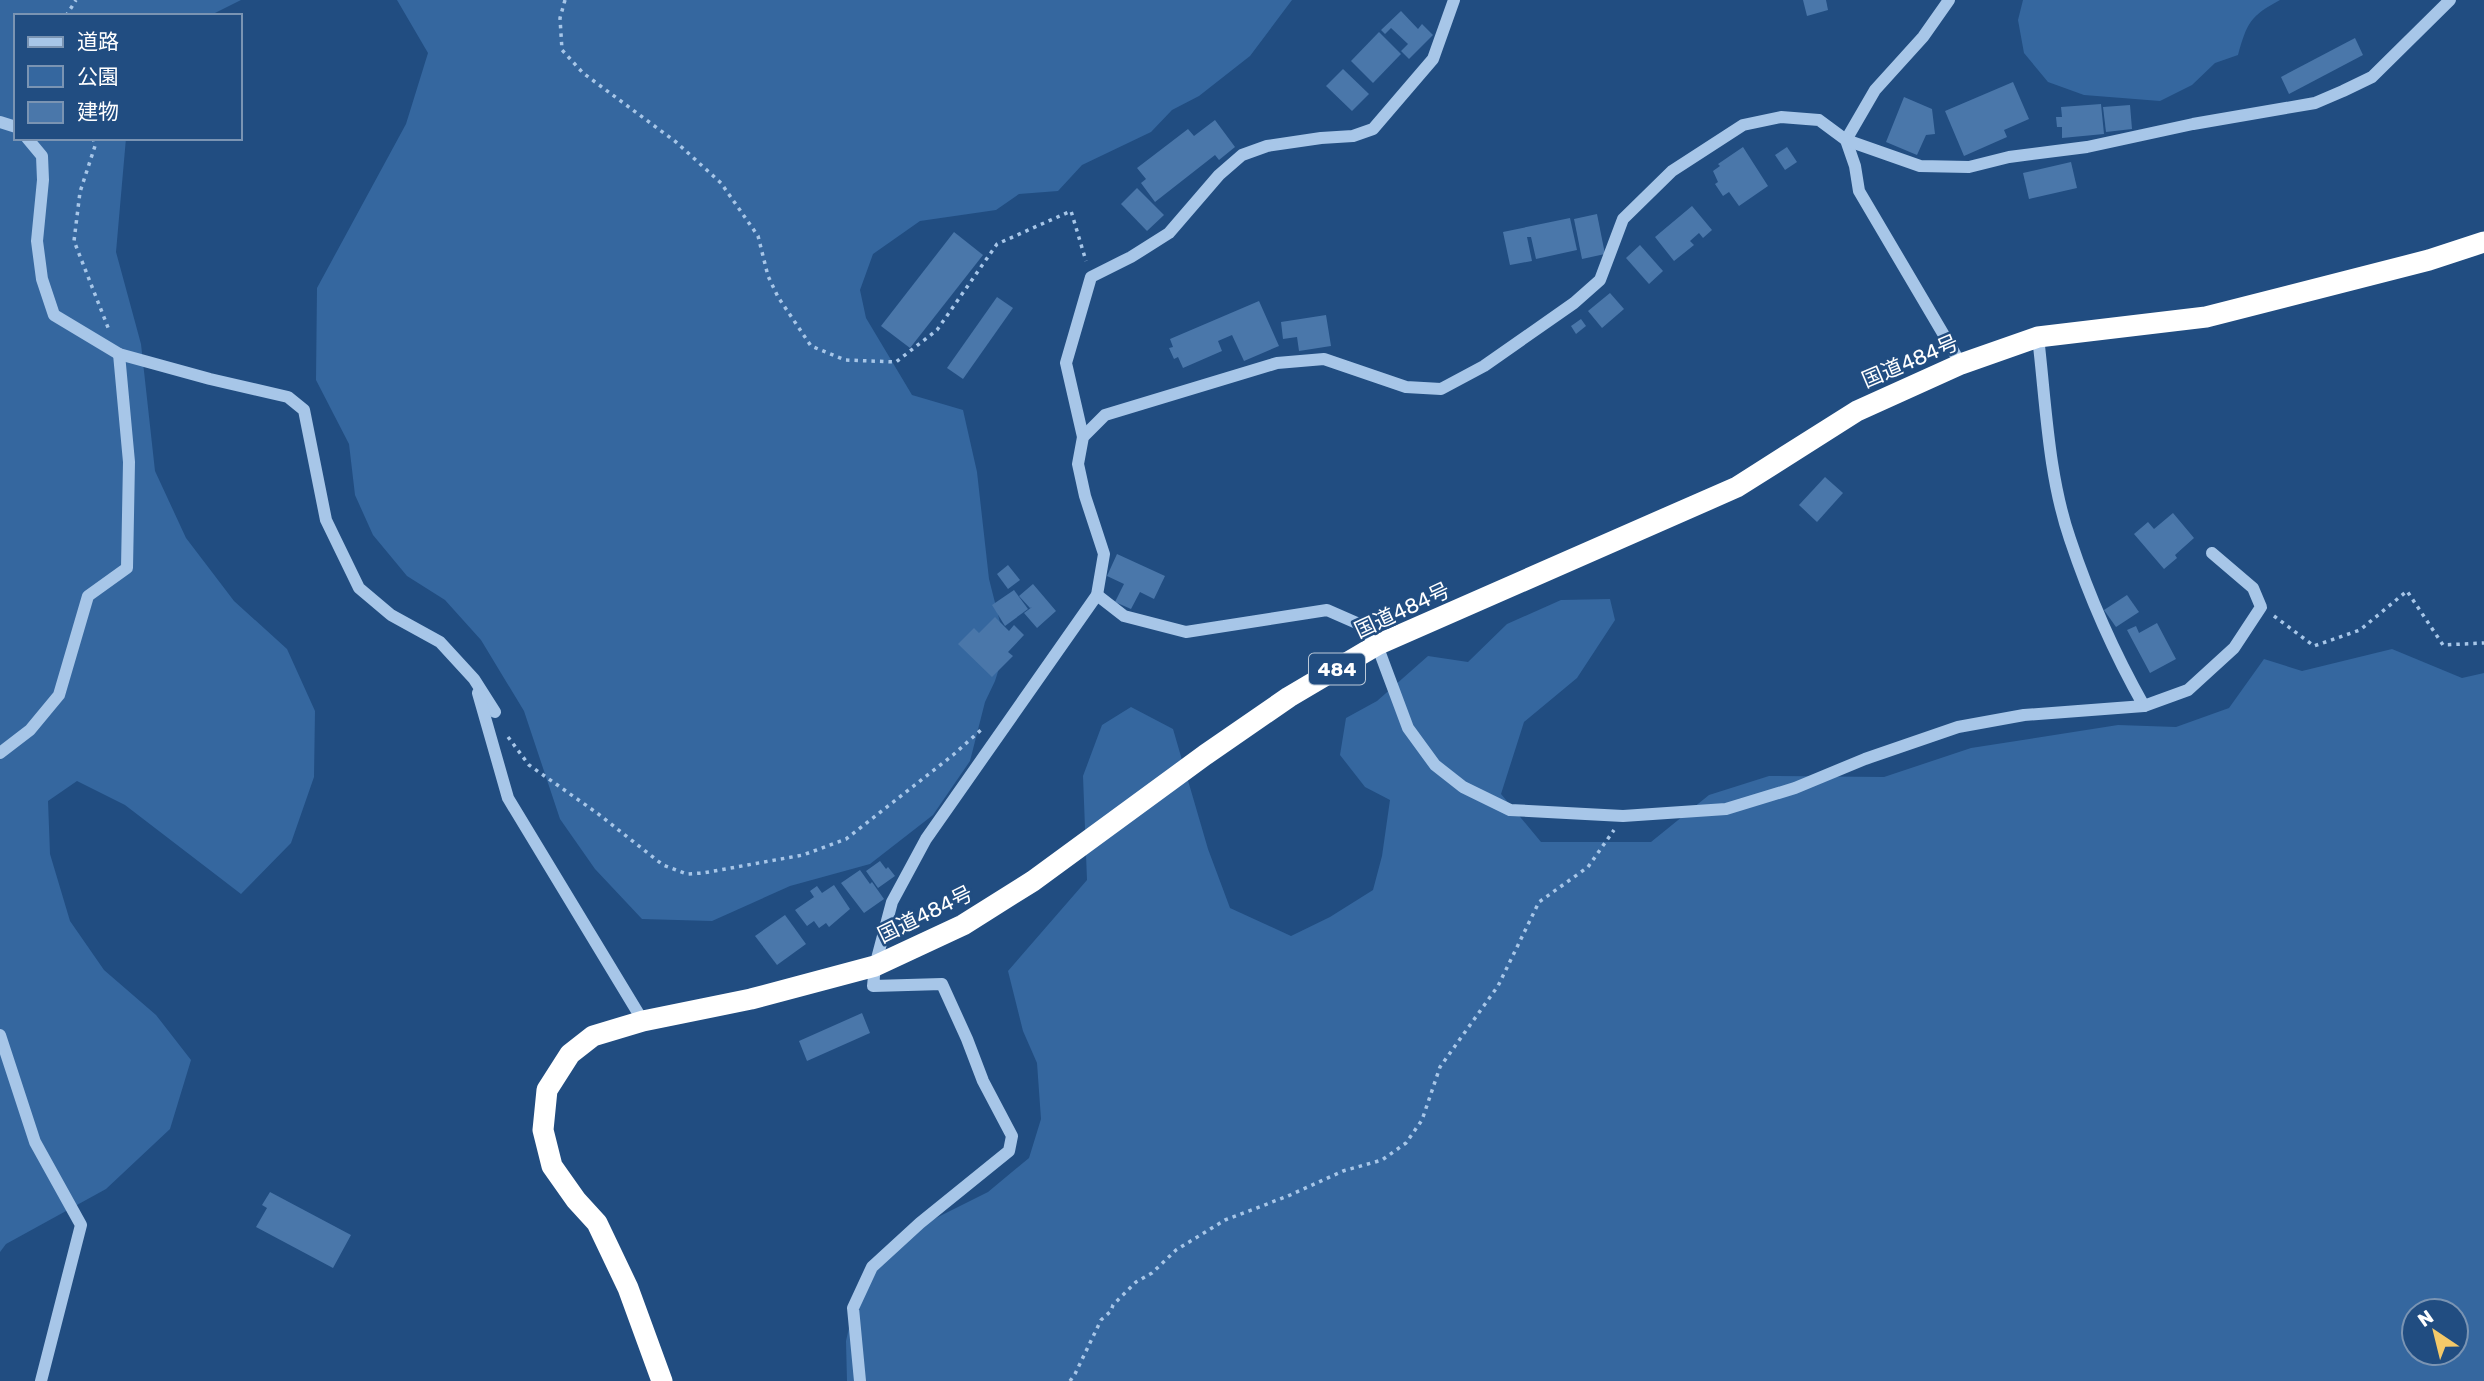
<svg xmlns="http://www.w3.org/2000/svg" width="2484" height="1381" font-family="Rubik,'Noto Sans JP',sans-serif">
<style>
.green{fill:#35679f;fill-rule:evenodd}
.building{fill:#4a77aa}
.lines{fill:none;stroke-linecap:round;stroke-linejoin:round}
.path{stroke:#a7c6e8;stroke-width:3.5;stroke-dasharray:3.5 5;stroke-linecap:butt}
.minor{stroke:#a7c6e8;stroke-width:12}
.highway{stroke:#fff;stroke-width:21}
.labels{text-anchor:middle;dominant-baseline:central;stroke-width:5;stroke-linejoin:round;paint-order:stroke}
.shield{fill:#214d81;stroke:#bccad9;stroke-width:2}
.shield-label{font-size:19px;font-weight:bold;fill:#fff}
.street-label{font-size:21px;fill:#fff;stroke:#214d81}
</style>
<rect width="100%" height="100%" fill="#214d81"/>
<g class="green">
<path d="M 0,0 L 241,0 L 209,16 L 16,16 L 16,138 L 126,138 L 116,252 L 141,344 L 155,471 L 186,538 L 234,601 L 287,649 L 315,711 L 314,777 L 291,843 L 241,894 L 125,805 L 77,781 L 48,801 L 50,854 L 70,921 L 104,970 L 156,1015 L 191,1060 L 170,1129 L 106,1189 L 6,1244 L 0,1252 Z"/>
<path d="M 397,0 L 1292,0 L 1250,56 L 1199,96 L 1172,110 L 1151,132 L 1082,165 L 1058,191 L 1019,194 L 996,210 L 920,221 L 873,254 L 860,290 L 866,318 L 912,395 L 963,410 L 977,472 L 989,579 L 1006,646 L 995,681 L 985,702 L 970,761 L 933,815 L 870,864 L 790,886 L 712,921 L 642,919 L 595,869 L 560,819 L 524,711 L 481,640 L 445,600 L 407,576 L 373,535 L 355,495 L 349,444 L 316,380 L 317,288 L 406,124 L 428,53 Z"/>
<path d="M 2023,0 L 2280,0 C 2250,16 2247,23 2238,55 L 2215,63 L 2192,85 L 2160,101 L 2084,95 L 2048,82 L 2024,53 L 2018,20 Z"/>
<path d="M 1610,599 L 1615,620 L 1577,678 L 1524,722 L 1501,794 L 1541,842 L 1651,842 L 1709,795 L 1769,776 L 1884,777 L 1971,748 L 2118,725 L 2176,727 L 2229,708 L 2264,659 L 2302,671 L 2392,649 L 2462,678 L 2484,673 L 2484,1381 L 847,1381 L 846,1341 L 855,1301 L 885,1253 L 920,1226 L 988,1192 L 1029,1158 L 1041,1119 L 1037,1063 L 1023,1031 L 1008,971 L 1087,880 L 1083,776 L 1102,725 L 1131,707 L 1173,729 L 1208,849 L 1230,908 L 1291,936 L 1330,917 L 1373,890 L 1382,856 L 1390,800 L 1365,787 L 1340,755 L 1346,718 L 1377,701 L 1428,656 L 1468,662 L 1507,624 L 1561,600 ZM 2414,1311 L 2456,1311 L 2456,1353 L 2414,1353 Z"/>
</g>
<g class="building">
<path d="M 1803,0 L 1826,0 L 1828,10 L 1807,16 Z"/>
<path d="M 1401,11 L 1418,29 L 1422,24 L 1433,35 L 1409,59 L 1401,51 L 1408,44 L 1391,28 L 1385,34 L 1381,30 Z"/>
<path d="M 1379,32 L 1401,54 L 1373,83 L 1351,61 Z"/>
<path d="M 2355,38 L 2363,55 L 2289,94 L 2281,77 Z"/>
<path d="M 1343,69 L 1369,94 L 1352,111 L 1326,86 Z"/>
<path d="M 2013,82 L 2029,119 L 2004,130 L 2007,137 L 1964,156 L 1945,111 Z"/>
<path d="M 1904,97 L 1932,109 L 1935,134 L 1926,135 L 1917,155 L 1886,142 Z"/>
<path d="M 2101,104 L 2104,134 L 2062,138 L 2062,127 L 2057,127 L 2056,117 L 2062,117 L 2061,107 Z"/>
<path d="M 2130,105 L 2132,129 L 2106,132 L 2103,107 Z"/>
<path d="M 1215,120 L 1235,147 L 1219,160 L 1215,155 L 1155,202 L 1141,183 L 1146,179 L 1137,168 L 1188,129 L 1194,136 Z"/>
<path d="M 1743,147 L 1768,186 L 1739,206 L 1729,192 L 1723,196 L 1715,184 L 1718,182 L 1713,171 L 1720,166 L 1718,164 Z"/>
<path d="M 1787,147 L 1797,162 L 1785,170 L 1775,155 Z"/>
<path d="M 2071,162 L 2077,188 L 2029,199 L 2023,173 Z"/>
<path d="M 1137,188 L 1164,215 L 1147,231 L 1121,204 Z"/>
<path d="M 1692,206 L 1712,230 L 1703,238 L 1699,233 L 1690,241 L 1694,245 L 1674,261 L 1655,237 Z"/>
<path d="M 1597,214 L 1605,254 L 1582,259 L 1574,219 Z"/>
<path d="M 1570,218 L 1577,250 L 1536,259 L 1531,237 L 1527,237 L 1532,261 L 1510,265 L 1503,232 Z"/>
<path d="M 954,232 L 983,255 L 910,348 L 881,326 Z"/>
<path d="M 1640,245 L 1663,271 L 1649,284 L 1626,258 Z"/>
<path d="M 1610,293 L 1624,309 L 1602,328 L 1588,311 Z"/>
<path d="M 997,297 L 1013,308 L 963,379 L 947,368 Z"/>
<path d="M 1259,301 L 1279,346 L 1244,361 L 1232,335 L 1218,341 L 1222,351 L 1183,368 L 1178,357 L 1174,359 L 1169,348 L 1173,347 L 1170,339 Z"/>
<path d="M 1326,315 L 1331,346 L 1299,351 L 1297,337 L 1283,339 L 1281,322 Z"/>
<path d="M 1581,319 L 1586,326 L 1576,334 L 1571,326 Z"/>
<path d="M 1825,477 L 1843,493 L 1817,522 L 1799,505 Z"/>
<path d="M 2173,513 L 2194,538 L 2175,555 L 2177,558 L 2164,569 L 2134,534 L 2148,522 L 2154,529 Z"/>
<path d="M 1117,554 L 1165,576 L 1154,599 L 1140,592 L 1131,609 L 1115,602 L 1124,584 L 1107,576 Z"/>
<path d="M 1008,565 L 1020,580 L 1008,589 L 997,574 Z"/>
<path d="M 1033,584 L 1056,611 L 1037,628 L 1024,613 L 1032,607 L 1030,608 L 1019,596 Z"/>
<path d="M 1014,590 L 1028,609 L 1005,626 L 992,605 Z"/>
<path d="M 2127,595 L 2139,612 L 2116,627 L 2104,610 Z"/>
<path d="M 995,617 L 1009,631 L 1014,625 L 1024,635 L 1008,652 L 1013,656 L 992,677 L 958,644 L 974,628 L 979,633 Z"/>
<path d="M 2157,623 L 2176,659 L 2150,673 L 2127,630 L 2136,626 L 2139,633 Z"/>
<path d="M 880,861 L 886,869 L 888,867 L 895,876 L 878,888 L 866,871 Z"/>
<path d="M 860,870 L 870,884 L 872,882 L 884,899 L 864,913 L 841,883 Z"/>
<path d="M 834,885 L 850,909 L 829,927 L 826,923 L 819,928 L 814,921 L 807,926 L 795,910 L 814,897 L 810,891 L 817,886 L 822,893 Z"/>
<path d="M 785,915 L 806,944 L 777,965 L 755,936 Z"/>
<path d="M 862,1013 L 870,1033 L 807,1061 L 799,1041 Z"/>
<path d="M 270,1192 L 351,1235 L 333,1268 L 256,1227 L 267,1208 L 262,1205 Z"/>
</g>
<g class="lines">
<g class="path">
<path d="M 565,0 L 560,18 L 562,50 L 583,73 L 676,142 L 721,183 L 758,236 L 768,276 L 778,297 L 811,346 L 845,360 L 896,362 L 937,330 L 997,244 L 1071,211 L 1086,261"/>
<path d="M 66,16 L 76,0"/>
<path d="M 93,138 L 95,146 L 80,192 L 74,241 L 109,330"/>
<path d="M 2274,616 L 2314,646 L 2360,630 L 2407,591 L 2443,645 L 2484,643"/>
<path d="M 508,737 L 529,765 L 597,813 L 663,865 L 687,874 L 703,873 L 803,855 L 846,839 L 953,755 L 982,729"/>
<path d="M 1070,1381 L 1075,1374 L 1101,1320 L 1111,1311 L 1113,1305 L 1136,1282 L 1152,1273 L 1176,1250 L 1225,1220 L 1288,1196 L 1343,1171 L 1382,1160 L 1406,1143 L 1422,1120 L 1440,1067 L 1498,986 L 1539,902 L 1588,867 L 1614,830"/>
</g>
<g class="minor">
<path d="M 1949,0 L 1923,37 L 1875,90 L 1846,140 L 1855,166 L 1859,191 L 1961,364"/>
<path d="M 0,122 L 16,127"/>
<path d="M 27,138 L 42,156 L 43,180 L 37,241 L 42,279 L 54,315 L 119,354 L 210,379 L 288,397 L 304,410 L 326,520 L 359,588 L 391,615 L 440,642 L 474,679 L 495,712"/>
<path d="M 1083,437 L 1066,363 L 1091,277 L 1131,257 L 1169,233 L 1219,175 L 1242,155 L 1267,146 L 1321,138 L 1353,136 L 1373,129 L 1433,59 L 1454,0"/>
<path d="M 1097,595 L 1124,616 L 1186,632 L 1327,610 L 1359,624 L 1377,645 L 1408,728 L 1435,765 L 1463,787 L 1510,810 L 1623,816 L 1726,809 L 1795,788 L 1865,759 L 1958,727 L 2024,715 L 2144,706 C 2114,653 2089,596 2070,539 C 2048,475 2046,404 2038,337"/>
<path d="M 478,693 L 508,798 L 643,1021"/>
<path d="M 2144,706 L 2188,690 L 2234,648 L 2261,607 L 2253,588 L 2212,553"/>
<path d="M 0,753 L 30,730 L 59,695 L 88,596 L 127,568 L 129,462 L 119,354"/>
<path d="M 0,1035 L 35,1142 L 81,1225 L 41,1381"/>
<path d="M 860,1381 L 853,1308 L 872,1267 L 920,1223 L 1009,1151 L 1012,1136 L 983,1081 L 967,1039 L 942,984 L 873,986 L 875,966 L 892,902 L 926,839 L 1097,595 L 1104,554 L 1085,496 L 1078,464 L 1083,437 L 1105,415 L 1277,363 L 1324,359 L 1406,387 L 1441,389 L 1484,366 L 1574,303 L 1600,280 L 1623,219 L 1672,171 L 1743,125 L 1781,117 L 1819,120 L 1846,140 L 1920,166 L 1969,167 L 2009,157 L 2087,147 L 2193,124 L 2315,103 L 2343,91 L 2372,77 L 2450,0"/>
</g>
<path class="highway" d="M 662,1381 L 628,1288 L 597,1223 L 576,1200 L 552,1166 L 543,1130 L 547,1090 L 570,1054 L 593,1036 L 643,1021 L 751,999 L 875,966 L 963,925 L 1033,881 L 1205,755 L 1289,697 L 1377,645 L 1737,487 L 1857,411 L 1961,364 L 2038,337 L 2206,317 L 2429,260 L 2484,242"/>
</g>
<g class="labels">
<rect class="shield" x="1309" y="653.5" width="56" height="31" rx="5"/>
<g class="shield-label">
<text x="1337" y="669">484</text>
</g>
<g class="street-label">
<text transform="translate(1910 361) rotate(-23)">国道484号</text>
<text transform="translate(1402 610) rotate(-25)">国道484号</text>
<text transform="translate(925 914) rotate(-26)">国道484号</text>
</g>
</g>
<rect x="14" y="14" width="228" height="126" fill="#214d81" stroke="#7a94b3" stroke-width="2"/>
<rect x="28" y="37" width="35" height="10" fill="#a7c6e8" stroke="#7a94b3" stroke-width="2"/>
<text x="77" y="49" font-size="21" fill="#ffffff">道路</text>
<rect x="28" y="66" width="35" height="21" fill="#35679f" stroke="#7a94b3" stroke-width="2"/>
<text x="77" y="84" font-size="21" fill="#ffffff">公園</text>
<rect x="28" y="102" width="35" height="21" fill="#4a77aa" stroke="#7a94b3" stroke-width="2"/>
<text x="77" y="119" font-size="21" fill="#ffffff">建物</text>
<g transform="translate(2435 1332) rotate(325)"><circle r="33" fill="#214d81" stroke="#7a94b3" stroke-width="2"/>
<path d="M0-5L12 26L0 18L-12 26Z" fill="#f4c969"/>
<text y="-10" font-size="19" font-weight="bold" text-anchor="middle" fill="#ffffff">N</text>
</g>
</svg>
